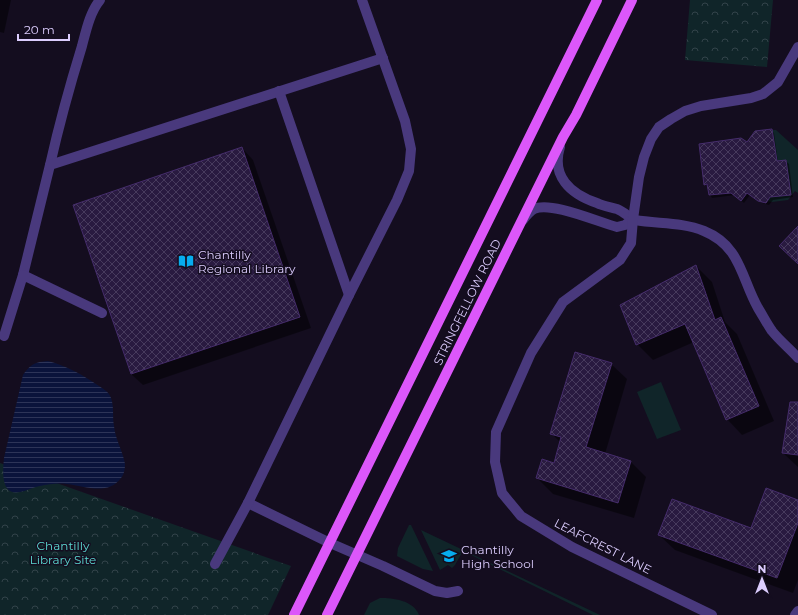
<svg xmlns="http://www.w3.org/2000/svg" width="798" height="615" font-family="Montserrat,sans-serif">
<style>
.green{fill:#102529}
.forest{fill:url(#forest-crowns)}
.water{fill:url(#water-rules)}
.shadow{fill:#0007}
.building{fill:url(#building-cross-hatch);stroke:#452c6b}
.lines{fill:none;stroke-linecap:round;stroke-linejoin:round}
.minor{stroke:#49397d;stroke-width:10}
.major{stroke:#dc57fa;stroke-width:10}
.labels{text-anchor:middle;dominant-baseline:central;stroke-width:3;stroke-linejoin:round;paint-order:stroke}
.poi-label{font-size:12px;fill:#dccdfe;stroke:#140d1f;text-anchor:start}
.street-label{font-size:12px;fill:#dccdfe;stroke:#140d1f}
.park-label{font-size:12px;fill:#5cdbd3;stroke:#140d1f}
</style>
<defs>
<pattern id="forest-crowns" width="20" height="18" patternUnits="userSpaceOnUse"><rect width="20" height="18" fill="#102529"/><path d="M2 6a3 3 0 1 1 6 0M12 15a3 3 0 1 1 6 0" fill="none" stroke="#324349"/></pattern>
<pattern id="water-rules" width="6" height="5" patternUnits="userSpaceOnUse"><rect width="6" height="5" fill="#0a133b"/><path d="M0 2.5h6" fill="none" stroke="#2d3458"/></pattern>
<pattern id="building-cross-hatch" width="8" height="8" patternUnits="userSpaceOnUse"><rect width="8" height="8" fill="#291a40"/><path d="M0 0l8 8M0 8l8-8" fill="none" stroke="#473a5d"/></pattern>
</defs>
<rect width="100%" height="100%" fill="#140d1f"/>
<g class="green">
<path d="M 772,130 L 776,130 L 798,150 L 798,193 L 795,191 L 788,200 L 772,202 L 768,201 L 770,197 L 787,195 L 791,192 L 786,160 L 777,161 Z"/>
<path d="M 661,382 L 681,430 L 657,439 L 637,392 Z"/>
<path d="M 409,525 L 411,525 L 433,571 L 423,569 L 397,556 L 398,548 Z"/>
<path d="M 421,530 L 600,615 L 593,615 L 463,551 L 455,565 L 452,568 L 448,565 L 440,570 Z"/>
<path d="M 380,598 C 393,598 413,600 419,615 L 364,615 L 370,603 Z"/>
</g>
<g class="forest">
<path d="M 690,0 L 773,0 L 767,67 L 685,60 Z"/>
<path d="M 0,463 L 291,566 L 268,615 L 0,615 Z"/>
</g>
<path class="water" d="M 48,361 C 67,366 83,375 99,386 C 102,388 107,391 109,394 C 115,403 112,416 114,426 C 115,439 123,451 125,464 C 125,469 124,475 121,478 C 108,496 85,486 67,484 C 58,483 49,484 40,486 C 33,487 27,491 20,492 C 0,496 3,470 4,458 L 23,375 C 31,364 35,362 48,361 Z"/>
<g class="shadow">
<path d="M 0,0 L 11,0 L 4,33 L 0,32 Z"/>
<path d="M 771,130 L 774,133 L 778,162 L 786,161 L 789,164 L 793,197 L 773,200 L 769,205 L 762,203 L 750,195 L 744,203 L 735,195 L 712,198 L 710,195 L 709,187 L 705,184 L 748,143 Z"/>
<path d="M 242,148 L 253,160 L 311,328 L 143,385 L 131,374 Z"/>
<path d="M 696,266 L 712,282 L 725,322 L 737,334 L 774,421 L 742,435 L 727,419 L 694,342 L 653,360 L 637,344 Z"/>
<path d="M 611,364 L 627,379 L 605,454 L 630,461 L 646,477 L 634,518 L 553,494 L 537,478 L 554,464 L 561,443 L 551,433 Z"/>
<path d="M 798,420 L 798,467 L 783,453 Z"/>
<path d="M 798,501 L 798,580 L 793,593 L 675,550 L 659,535 L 752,529 Z"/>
</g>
<g class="building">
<path d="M 772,129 L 777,161 L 786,160 L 791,195 L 770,197 L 766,203 L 758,201 L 747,193 L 741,201 L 731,193 L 709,195 L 707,184 L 704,185 L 699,144 L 741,138 L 747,142 L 755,131 Z"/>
<path d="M 242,147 L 300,317 L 131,374 L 73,205 Z"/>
<path d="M 798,226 L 798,264 L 779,246 Z"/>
<path d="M 696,265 L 715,320 L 721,317 L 759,406 L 726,420 L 685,324 L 636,345 L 620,305 Z"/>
<path d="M 575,352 L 612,363 L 586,447 L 631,461 L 618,503 L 536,478 L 542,459 L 554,463 L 561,437 L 550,434 Z"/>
<path d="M 790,402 L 798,402 L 798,455 L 782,453 Z"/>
<path d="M 766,488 L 798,500 L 798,523 L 777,578 L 658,535 L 672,499 L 751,528 Z"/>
</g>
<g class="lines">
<g class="minor">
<path d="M 279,91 L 349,295"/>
<path d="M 560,147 C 551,176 570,194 597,203 C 603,206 610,207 617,209 C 623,211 631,219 635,220 C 658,224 682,222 704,231 C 741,246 741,278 758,308 C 763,316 767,324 772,331 C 780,341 790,349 798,358"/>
<path d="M 50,165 C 59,125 70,85 82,46 C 86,31 90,12 100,0"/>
<path d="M 523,220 C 526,216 529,212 534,209 C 551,201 598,222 617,227 L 625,225 L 633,219"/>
<path d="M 23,275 L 50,165 L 383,58"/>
<path d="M 4,336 L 23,275 L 102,313"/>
<path d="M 248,503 L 330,543 L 383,566 L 435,591 L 447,593 L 458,591"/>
<path d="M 215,564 L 248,503 L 349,295 L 397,200 L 409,171 L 411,149 L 405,121 L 362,0"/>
<path d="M 712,615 L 572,547 L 521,516 L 502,493 L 495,462 L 496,432 L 531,353 L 563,302 L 620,260 L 631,243 L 633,219 L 639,177 L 644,157 L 651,139 L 659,127 L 671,119 L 685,111 L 701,106 L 751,98 L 763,94 L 778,82 L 798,47"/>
<path d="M 795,615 L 798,611"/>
</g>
<g class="major">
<path d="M 294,615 L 597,0"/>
<path d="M 327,615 L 563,137 L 576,115 L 632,0"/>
</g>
</g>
<defs>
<g id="library-bare" transform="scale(1.2)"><path d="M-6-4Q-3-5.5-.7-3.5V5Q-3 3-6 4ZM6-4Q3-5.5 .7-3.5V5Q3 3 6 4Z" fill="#07acef" stroke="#140d1f" stroke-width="2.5" paint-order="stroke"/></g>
<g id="school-bare" transform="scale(1.2)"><path d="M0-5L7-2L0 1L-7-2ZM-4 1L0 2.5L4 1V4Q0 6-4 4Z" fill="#07acef" stroke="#140d1f" stroke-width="2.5" paint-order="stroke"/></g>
</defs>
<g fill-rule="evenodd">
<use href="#library-bare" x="186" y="261"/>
<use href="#school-bare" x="449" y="556"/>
</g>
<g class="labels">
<g class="poi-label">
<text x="198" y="254">Chantilly<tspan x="198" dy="14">Regional Library</tspan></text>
<text x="461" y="549">Chantilly<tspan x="461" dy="14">High School</tspan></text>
</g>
<g class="street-label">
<text transform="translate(467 302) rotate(-64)">STRINGFELLOW ROAD</text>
<text transform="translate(603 546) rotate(27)">LEAFCREST LANE</text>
</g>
<g class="park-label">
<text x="63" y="545">Chantilly<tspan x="63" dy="14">Library Site</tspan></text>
</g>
</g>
<g transform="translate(762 579)" stroke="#140d1f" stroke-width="3" paint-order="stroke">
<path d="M0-3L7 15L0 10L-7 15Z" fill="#dccdfe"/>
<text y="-6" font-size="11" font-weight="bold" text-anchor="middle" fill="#dccdfe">N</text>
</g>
<path d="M18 34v6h51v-6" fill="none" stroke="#dccdfe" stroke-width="2"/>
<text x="24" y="34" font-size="12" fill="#dccdfe" stroke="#140d1f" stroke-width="3" paint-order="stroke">20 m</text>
</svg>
